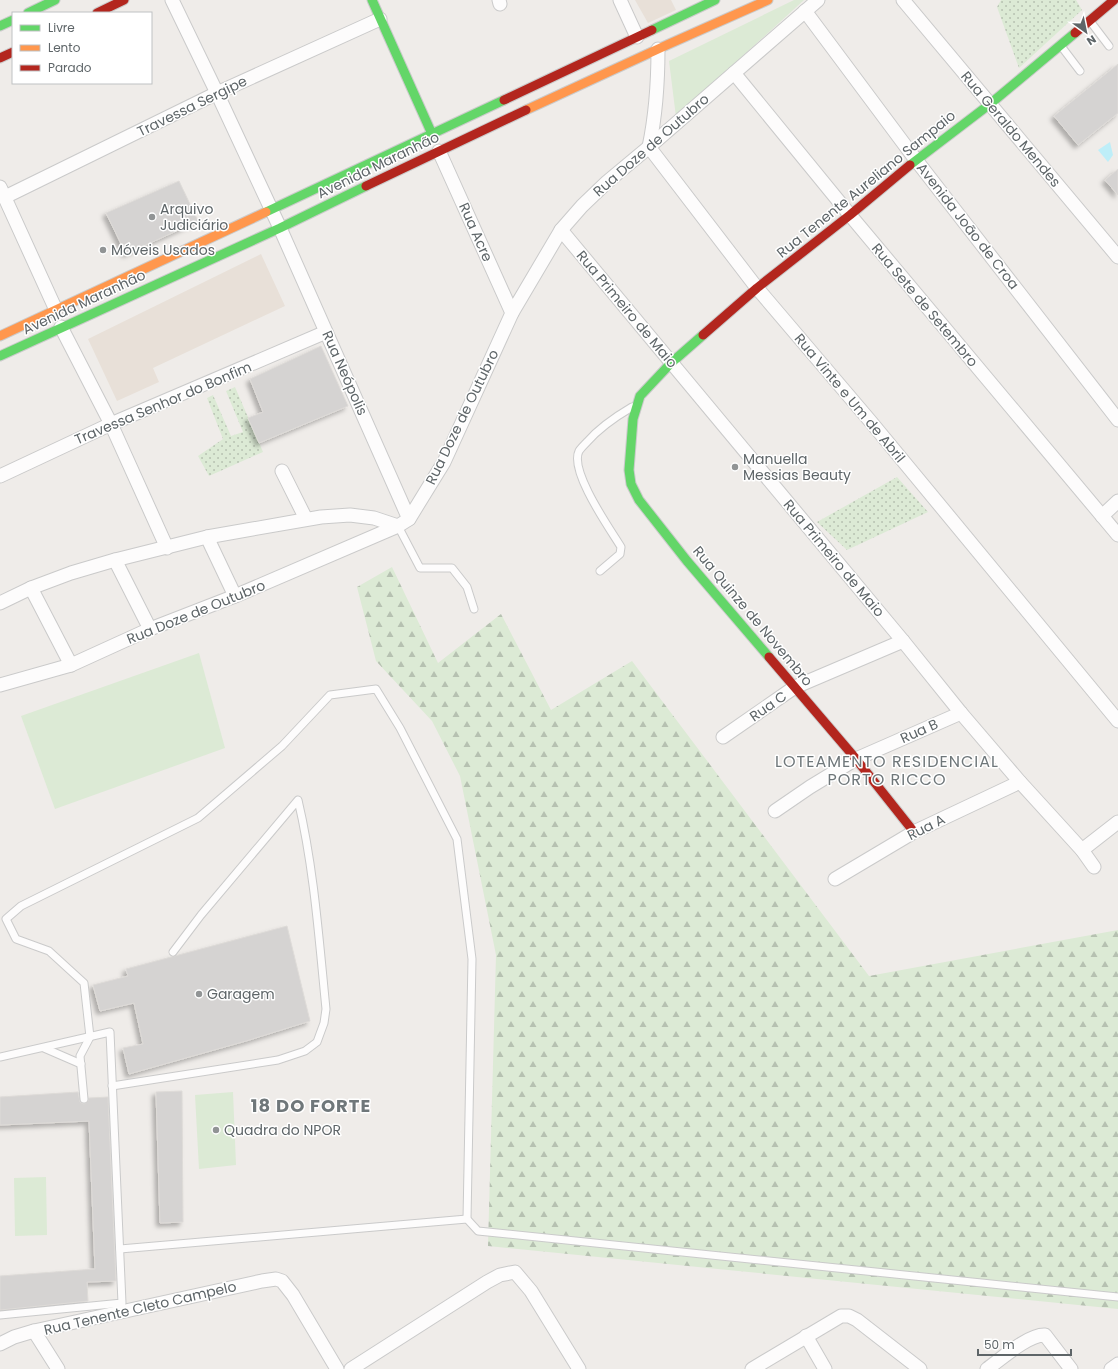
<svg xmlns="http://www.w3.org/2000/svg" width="1118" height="1369" font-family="Poppins,sans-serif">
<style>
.commercial{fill:#e8e0d8}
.grass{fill:url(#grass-dots)}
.forest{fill:url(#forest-firs)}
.park{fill:#dcead5}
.water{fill:#beeef8}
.building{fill:#d5d3d2;stroke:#dedbd8;filter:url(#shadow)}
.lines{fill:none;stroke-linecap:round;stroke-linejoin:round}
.lane-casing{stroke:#cacaca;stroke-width:9}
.street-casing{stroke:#cacaca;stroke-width:15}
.fast-casing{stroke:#cbcbcb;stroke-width:11}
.slow-casing{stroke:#cbcbcb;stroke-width:11}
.jam-casing{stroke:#cbcbcb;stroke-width:11}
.lane{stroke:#fdfcfc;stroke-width:7}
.street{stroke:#fdfcfc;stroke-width:13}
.fast{stroke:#63d668;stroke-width:9}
.slow{stroke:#ff974d;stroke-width:9}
.jam{stroke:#b3261e;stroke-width:9}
.poi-dot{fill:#919495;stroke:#fff;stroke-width:1.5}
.labels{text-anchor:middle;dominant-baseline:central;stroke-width:3;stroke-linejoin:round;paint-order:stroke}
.street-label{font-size:14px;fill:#5e6568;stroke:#fff}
.poi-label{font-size:14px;fill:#5e6568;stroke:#fff;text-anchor:start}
.quarter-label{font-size:16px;letter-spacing:1px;fill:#6f777a;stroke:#fff}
.district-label{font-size:18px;font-weight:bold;letter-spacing:1px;fill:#6f777a;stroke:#fff}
</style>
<defs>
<pattern id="grass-dots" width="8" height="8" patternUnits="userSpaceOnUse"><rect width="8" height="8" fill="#dcead5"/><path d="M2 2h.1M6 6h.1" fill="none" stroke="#b6c1b1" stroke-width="1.8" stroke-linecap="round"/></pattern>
<pattern id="forest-firs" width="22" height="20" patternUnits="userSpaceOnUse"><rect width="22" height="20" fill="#dcead5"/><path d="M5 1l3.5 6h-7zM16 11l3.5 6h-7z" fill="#b6c1b1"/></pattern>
<filter id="shadow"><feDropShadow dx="-3.5" dy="3.5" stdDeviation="2" flood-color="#0004"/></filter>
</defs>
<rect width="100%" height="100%" fill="#efece9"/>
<g class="commercial">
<path d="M 635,0 L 671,0 L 676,10 L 648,23 Z"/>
<path d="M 261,254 L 285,306 L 153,368 L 159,382 L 117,401 L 88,339 Z"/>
</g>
<g class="grass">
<path d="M 1001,0 L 1076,0 L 1082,10 L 1019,68 L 997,7 Z"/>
<path d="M 235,387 L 263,452 L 209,476 L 198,456 L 223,439 L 207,398 L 213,395 L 231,436 L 243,432 L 226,391 Z"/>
<path d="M 897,477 L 928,512 L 847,550 L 817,522 Z"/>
</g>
<path class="forest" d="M 392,567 L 438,663 L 501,614 L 551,710 L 632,661 L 869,976 L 1118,930 L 1118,1309 L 488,1246 L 496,955 L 460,776 L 432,721 L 376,661 L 357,587 Z"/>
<g class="park">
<path d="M 794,0 L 804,0 L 676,117 L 669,61 Z"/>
<path d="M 199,653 L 225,748 L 55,809 L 21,716 Z"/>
<path d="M 233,1092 L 236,1165 L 199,1169 L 195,1095 Z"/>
<path d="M 46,1177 L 47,1235 L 15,1236 L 14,1178 Z"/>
</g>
<path class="water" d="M 1110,142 L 1113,155 L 1108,162 L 1098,150 Z"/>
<g class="building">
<path d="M 1118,64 L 1118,113 L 1078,145 L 1054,116 Z"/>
<path d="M 1118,169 L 1118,195 L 1105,180 Z"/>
<path d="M 179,181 L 198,221 L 126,254 L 106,213 Z"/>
<path d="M 321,346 L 348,406 L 259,443 L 248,418 L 263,412 L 250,379 Z"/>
<path d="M 287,926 L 310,1021 L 246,1041 L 129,1074 L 123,1048 L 143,1044 L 134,1003 L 100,1011 L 93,985 L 128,976 L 126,969 Z"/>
<path d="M 182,1091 L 183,1222 L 160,1223 L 156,1092 Z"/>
<path d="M 78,1092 L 80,1102 L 84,1104 L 88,1101 L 89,1098 L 108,1097 L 116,1281 L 87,1282 L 88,1301 L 0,1310 L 0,1276 L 95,1269 L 89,1121 L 0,1125 L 0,1097 Z"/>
</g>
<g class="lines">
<g class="lane-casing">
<g id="lane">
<path d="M 1090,21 L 1109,46"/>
<path d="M 1061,46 L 1080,71"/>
<path d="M 398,526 L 420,568 L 452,568 L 467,587 L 474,609"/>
<path d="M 600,571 L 620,554 L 621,547 C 610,529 569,471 579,451 C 581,448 584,445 587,442 C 600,427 615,417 632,407"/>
<path d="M 44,1048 L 81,1064"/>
<path d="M 0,1057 L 110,1032 L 122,1303 L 0,1315"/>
<path d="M 112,1086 L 278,1060 L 305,1051 L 317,1042 L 324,1023 L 326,1009 C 319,939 314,868 298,800 L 201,915 L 173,952"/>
<path d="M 84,1099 L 80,1056 L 90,1037 L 84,983 L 49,951 L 16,939 L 6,919 L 21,906 L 198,818 L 282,746 L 330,695 L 376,689 L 400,728 L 457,839 L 472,959 L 467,1219 L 478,1231 L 1118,1297"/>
<path d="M 120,1249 L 467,1219"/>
</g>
</g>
<g class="street-casing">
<g id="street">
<path d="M 172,0 L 217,93 L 280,228 L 409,519"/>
<path d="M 499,0 L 500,4"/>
<path d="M 620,0 L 637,37"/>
<path d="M 903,0 L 1118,257"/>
<path d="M 805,11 L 916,160 L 1118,420"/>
<path d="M 658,49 C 658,83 656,114 649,147 L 757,288 L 871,422 L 1118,721"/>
<path d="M 734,73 L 850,215 L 1118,535"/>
<path d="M 439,151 L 512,313"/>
<path d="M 0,187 L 56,310"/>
<path d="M 5,197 L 217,93 L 380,19"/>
<path d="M 561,230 L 903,641 L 961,713 L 1020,782 L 1082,850 L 1094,867"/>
<path d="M 61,327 L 111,424 L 167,548"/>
<path d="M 282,471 L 306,519"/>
<path d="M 0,476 L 111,424 L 326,332"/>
<path d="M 1102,516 L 1118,501"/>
<path d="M 207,537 L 235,596"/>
<path d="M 115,560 L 150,629"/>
<path d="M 31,588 L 71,665"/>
<path d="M 0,603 L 31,588 L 71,573 L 115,560 L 207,537 L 321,517 L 350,515 L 374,518 L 398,526"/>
<path d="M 0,685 L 71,665 L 150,629 L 235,596 L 398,526 L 409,519 L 444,462 L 512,313 L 561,230 L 582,206 L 607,182 L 649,147 L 818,0"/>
<path d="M 723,737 L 795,687 L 903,641"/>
<path d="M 775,811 L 810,787 L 856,759 L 961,713"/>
<path d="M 1082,850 L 1118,822"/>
<path d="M 835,879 L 914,832 L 1020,782"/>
<path d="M 34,1331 L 58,1369"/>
<path d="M 806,1336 L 825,1369"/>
<path d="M 0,1344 L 14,1337 L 34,1331 L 262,1281 L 276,1279 L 282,1281 L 293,1295 L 337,1369"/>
<path d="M 351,1369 L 487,1282 L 500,1275 L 515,1272 L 531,1291 L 579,1369"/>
<path d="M 752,1369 L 841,1316 L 849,1316 L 857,1320 L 920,1369"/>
<path d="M 987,1369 C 1001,1359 1029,1334 1045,1335 L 1071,1369"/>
<path d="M 1111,1369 L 1118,1364"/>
</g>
</g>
<g class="fast-casing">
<g id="fast">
<path d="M 372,0 L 432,134"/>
<path d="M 28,13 L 55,0"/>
<path d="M 0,26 L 13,20"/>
<path d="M 652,30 L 715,0"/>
<path d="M 910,165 L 990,104 L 1075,33"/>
<path d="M 266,212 L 504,100"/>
<path d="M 703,335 L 671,363 L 640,396 L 633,419 L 629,470 L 631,484 L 639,500 L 687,561 L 769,657"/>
<path d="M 0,356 L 280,228 L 366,186"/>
</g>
</g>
<g class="slow-casing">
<g id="slow">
<path d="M 526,110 L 669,44 L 768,0"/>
<path d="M 0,336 L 266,212"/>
</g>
</g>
<g class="jam-casing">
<g id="jam">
<path d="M 97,13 L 124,0"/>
<path d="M 1075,33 L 1114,0"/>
<path d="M 0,58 L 13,52"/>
<path d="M 504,100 L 652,30"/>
<path d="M 366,186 L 526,110"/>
<path d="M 703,335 L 757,288 L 850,215 L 910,165"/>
<path d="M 769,657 L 856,759 L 914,832"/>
</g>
</g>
<use href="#lane" class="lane"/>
<use href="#street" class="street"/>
<use href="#fast" class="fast"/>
<use href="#slow" class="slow"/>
<use href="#jam" class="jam"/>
</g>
<g class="poi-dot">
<circle cx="152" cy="217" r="4"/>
<circle cx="103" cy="250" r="4"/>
<circle cx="735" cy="467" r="4"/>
<circle cx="199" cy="994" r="4"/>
<circle cx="216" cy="1130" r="4"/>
</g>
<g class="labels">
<g class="street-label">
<text transform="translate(192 106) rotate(-26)">Travessa Sergipe</text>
<text transform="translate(1011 129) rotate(50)">Rua Geraldo Mendes</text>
<text transform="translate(651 145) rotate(-41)">Rua Doze de Outubro</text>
<text transform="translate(378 165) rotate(-26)">Avenida Maranhão</text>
<text transform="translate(866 184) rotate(-39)">Rua Tenente Aureliano Sampaio</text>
<text transform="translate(968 226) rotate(52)">Avenida João de Croa</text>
<text transform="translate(476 232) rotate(66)">Rua Acre</text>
<text transform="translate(84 302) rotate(-25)">Avenida Maranhão</text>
<text transform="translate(925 305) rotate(50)">Rua Sete de Setembro</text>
<text transform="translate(627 309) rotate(50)">Rua Primeiro de Maio</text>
<text transform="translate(345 373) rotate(66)">Rua Neópolis</text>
<text transform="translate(850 398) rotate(50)">Rua Vinte e Um de Abril</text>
<text transform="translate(163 403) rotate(-23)">Travessa Senhor do Bonfim</text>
<text transform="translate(462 417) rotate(-64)">Rua Doze de Outubro</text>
<text transform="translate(834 558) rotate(50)">Rua Primeiro de Maio</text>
<text transform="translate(196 612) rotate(-22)">Rua Doze de Outubro</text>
<text transform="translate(753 616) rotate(50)">Rua Quinze de Novembro</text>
<text transform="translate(768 706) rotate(-35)">Rua C</text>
<text transform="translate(919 731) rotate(-24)">Rua B</text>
<text transform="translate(926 827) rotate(-27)">Rua A</text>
<text transform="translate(140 1308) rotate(-13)">Rua Tenente Cleto Campelo</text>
</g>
<g class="poi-label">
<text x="160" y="209">Arquivo<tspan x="160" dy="16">Judiciário</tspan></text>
<text x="111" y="250">Móveis Usados</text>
<text x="743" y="459">Manuella<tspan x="743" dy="16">Messias Beauty</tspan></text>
<text x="207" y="994">Garagem</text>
<text x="224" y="1130">Quadra do NPOR</text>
</g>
<g class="quarter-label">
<text x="887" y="761">LOTEAMENTO RESIDENCIAL<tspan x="887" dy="18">PORTO RICCO</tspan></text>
</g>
<g class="district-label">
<text x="311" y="1105">18 DO FORTE</text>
</g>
</g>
<rect x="12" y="12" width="140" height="72" fill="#ffffff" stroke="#bfc1c3"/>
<rect x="20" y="25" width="20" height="6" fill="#63d668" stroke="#bfc1c3"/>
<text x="48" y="32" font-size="12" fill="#5e6568">Livre</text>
<rect x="20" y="45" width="20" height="6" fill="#ff974d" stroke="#bfc1c3"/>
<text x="48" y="52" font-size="12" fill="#5e6568">Lento</text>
<rect x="20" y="65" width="20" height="6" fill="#b3261e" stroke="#bfc1c3"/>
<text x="48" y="72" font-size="12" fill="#5e6568">Parado</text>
<g transform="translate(1086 32) rotate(147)" stroke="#ffffff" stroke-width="3" paint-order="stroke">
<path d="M0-3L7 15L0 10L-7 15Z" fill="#5e6568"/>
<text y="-6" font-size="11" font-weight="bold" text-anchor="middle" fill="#5e6568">N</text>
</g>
<path d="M978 1349v6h93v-6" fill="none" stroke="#5e6568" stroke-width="2"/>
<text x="984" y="1349" font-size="12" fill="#5e6568" stroke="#ffffff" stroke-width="3" paint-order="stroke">50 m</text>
</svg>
